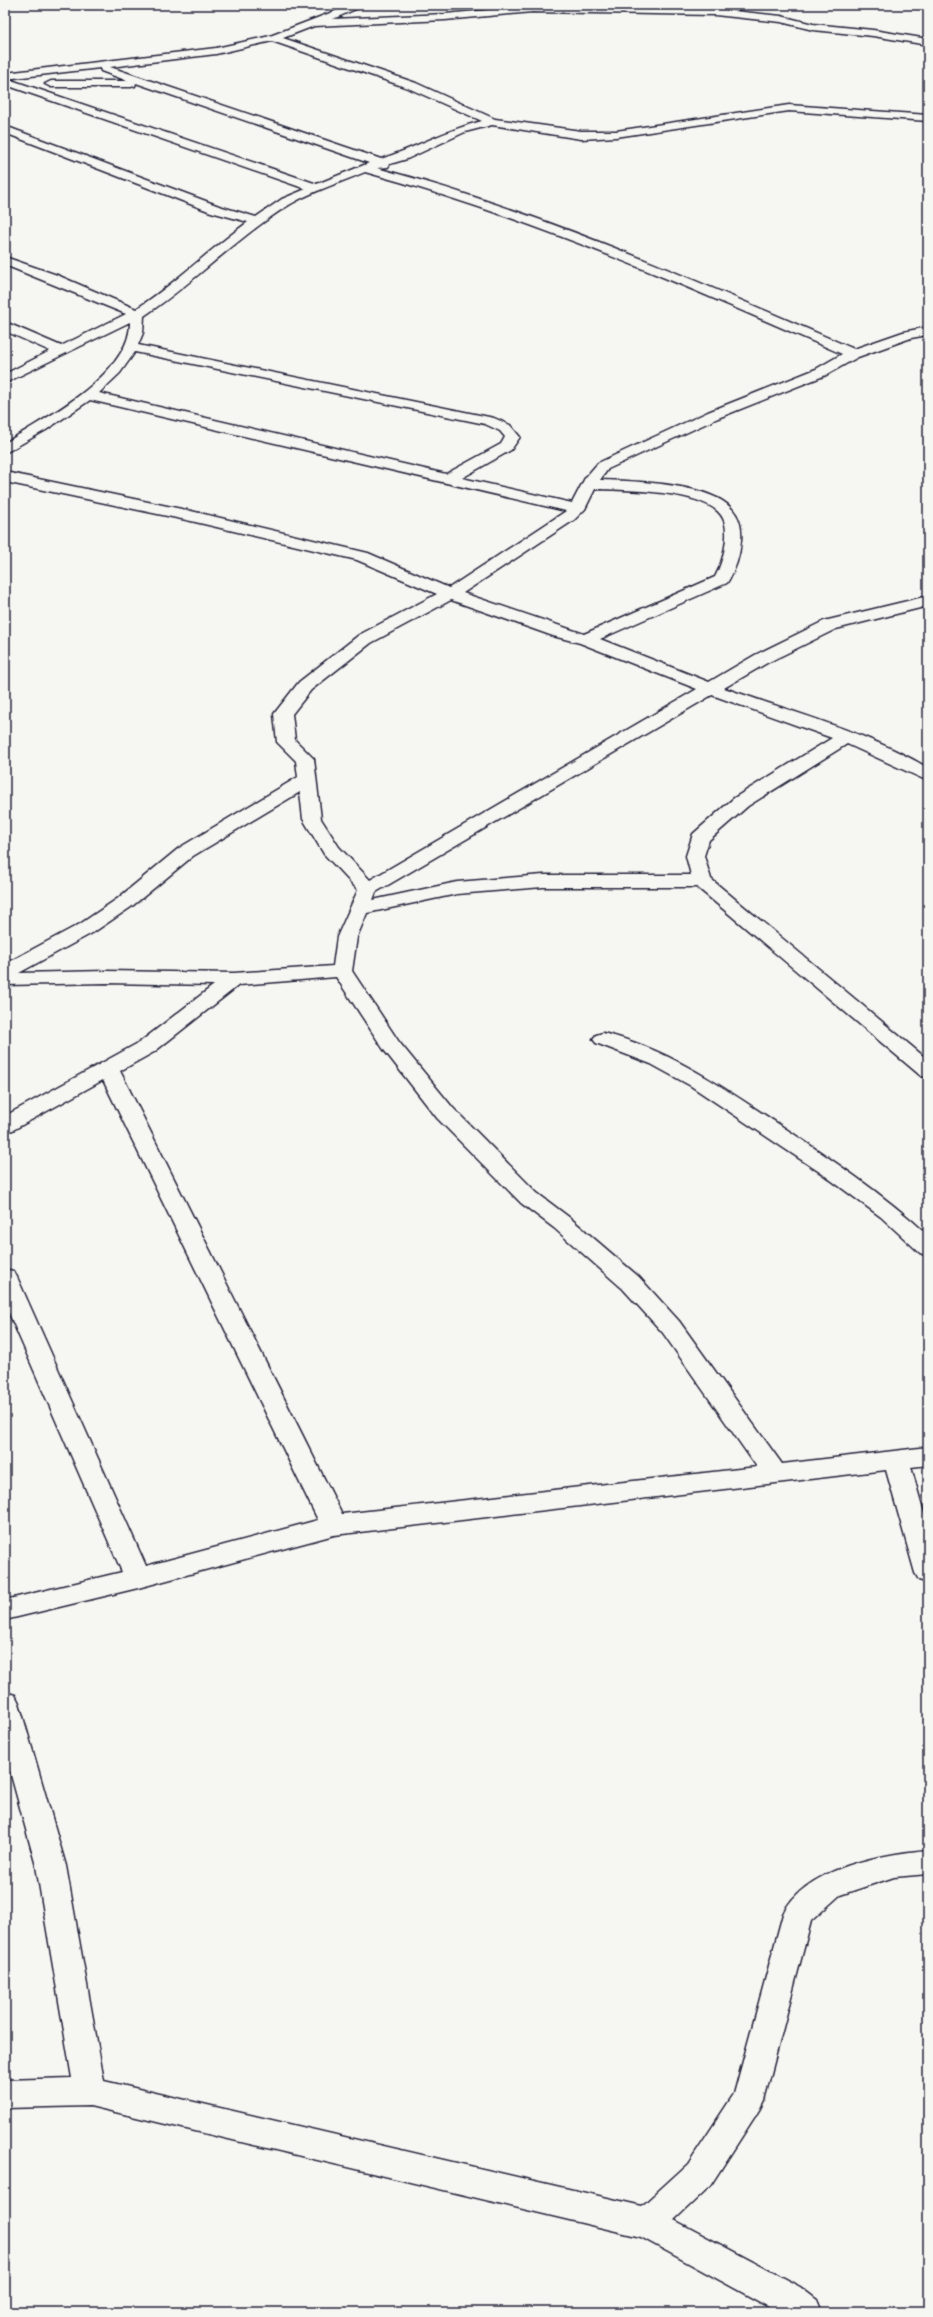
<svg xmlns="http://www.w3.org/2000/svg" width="933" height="2317" font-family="'Patrick Hand',sans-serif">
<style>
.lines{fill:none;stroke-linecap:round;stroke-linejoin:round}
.street-casing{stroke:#22223b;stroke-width:3}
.street{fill:#f6f6f2;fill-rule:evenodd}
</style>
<rect width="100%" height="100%" fill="#f6f6f2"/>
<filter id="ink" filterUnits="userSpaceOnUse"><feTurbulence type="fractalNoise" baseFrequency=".025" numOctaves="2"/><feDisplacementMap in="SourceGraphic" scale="8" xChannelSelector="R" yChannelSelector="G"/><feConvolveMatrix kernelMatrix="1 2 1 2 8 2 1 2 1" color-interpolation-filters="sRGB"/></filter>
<g filter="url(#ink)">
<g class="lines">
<g class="street-casing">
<g id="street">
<path d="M 351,5 L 365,5 L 333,19 L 445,14 L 532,6 L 715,9 L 781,16 L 813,24 L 873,30 L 928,39 L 928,45 L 873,36 L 813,30 L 781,22 L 715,15 L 532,12 L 445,20 L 314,26 L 283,38 L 416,83 L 495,119 L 581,131 L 616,131 L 789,105 L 928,115 L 928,121 L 789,111 L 616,137 L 581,139 L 492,125 L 465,132 L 407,159 L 390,164 L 388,167 L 377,168 C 542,212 697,281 854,349 L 903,332 L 928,327 L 928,335 L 911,338 L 858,357 L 826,375 L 718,418 L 608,469 L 600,480 C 632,481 710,483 732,509 C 740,518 742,529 741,540 C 740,556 735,571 727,583 L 600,639 L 709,682 L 755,655 L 824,621 L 928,596 L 928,606 L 836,629 L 767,663 L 724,688 C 789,711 870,733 928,768 L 928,781 L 847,744 L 748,806 L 709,840 L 704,856 L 711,879 L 928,1060 L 928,1078 L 921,1076 L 697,887 L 543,887 L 457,894 L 367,913 L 357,937 L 352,971 L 399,1042 L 453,1108 L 537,1193 L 570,1218 L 639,1277 L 679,1321 L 782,1464 L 928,1447 L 928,1465 L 911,1467 L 928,1528 L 928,1583 L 919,1580 L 915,1573 L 886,1470 L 334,1535 L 138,1588 L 5,1620 L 5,1600 L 122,1572 L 5,1304 L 5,1269 L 13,1271 L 17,1277 L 146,1566 L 318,1520 L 103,1080 L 13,1130 L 5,1132 L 5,1116 L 140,1042 L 214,985 L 106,983 L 5,985 L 5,964 L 80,924 L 117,899 L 179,848 L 298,777 L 296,761 L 277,742 L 274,714 L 277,710 L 299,682 L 359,635 L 437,594 L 357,560 L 191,521 L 5,482 L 5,472 L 191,511 L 368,553 L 449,588 L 566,511 L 90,400 L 46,430 L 5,453 L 5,443 C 44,419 131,374 130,322 L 5,383 L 5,374 L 50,351 L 5,331 L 5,322 L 61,346 L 126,314 L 5,265 L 5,257 L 57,275 L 136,309 C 177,282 209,250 248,222 L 211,212 L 5,133 L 5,126 L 219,206 L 256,217 L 282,199 L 306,189 L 6,85 L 6,81 L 14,81 L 317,184 L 369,163 L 136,83 L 135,86 L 131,87 L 51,87 L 45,84 L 51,81 L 128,81 L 101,71 L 100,68 L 5,79 L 5,73 L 216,48 L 270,36 ZM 272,41 L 408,88 L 482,121 C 446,130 415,148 381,159 L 110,67 L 216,54 ZM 365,172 C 530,217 686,286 842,354 L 816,369 L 708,412 L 598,463 L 585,478 L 572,503 L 462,478 L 511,450 L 520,437 L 510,425 L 494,418 L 138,345 L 143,333 L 144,316 C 195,282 237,237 289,205 C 312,191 340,183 365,172 ZM 135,352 L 485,424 L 500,431 L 505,437 L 501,444 L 446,474 L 99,393 L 120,373 ZM 595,489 C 624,490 703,490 721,515 C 732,530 723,562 715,577 L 584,634 L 463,593 L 574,520 L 585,509 ZM 451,600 L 553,636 L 580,643 L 697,689 L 370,880 L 339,847 L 321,819 L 314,759 L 295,740 L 292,714 L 311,690 L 371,643 ZM 712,695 L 832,738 L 734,798 L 693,834 L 686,856 L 691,875 L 543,875 L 457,882 L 373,900 L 376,892 ZM 300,792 L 303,819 L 324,854 L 358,890 L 337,937 L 333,966 L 234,973 L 106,971 L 19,973 L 94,932 L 131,907 L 193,856 ZM 336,977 L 384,1050 L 437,1118 L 521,1203 L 554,1228 L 623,1289 L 663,1333 L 757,1467 L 342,1514 L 120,1071 L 154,1052 L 239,985 Z"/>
<path d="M 603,1033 C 669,1049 724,1088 780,1125 C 831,1159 882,1193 928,1235 L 928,1256 L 920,1253 L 881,1217 L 824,1175 L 691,1086 L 651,1064 L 596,1043 L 593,1039 L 596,1035 Z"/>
<path d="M 5,1692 L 15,1695 L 19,1703 L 66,1866 L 104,2081 L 642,2206 L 688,2164 L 734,2094 L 783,1914 C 805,1868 882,1854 928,1850 L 928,1874 L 894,1877 L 840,1895 L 811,1921 L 764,2100 L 759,2110 L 710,2186 L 674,2220 L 800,2287 L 817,2300 L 822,2312 L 778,2312 L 641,2237 L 90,2106 L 5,2108 L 5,2080 L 72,2078 L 36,1866 L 5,1753 Z"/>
</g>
</g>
<use href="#street" class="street"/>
</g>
</g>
<rect width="933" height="2317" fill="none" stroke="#f6f6f2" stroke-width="20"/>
<rect x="10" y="10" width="913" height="2297" fill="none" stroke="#22223b" stroke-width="1.5" filter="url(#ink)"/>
</svg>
